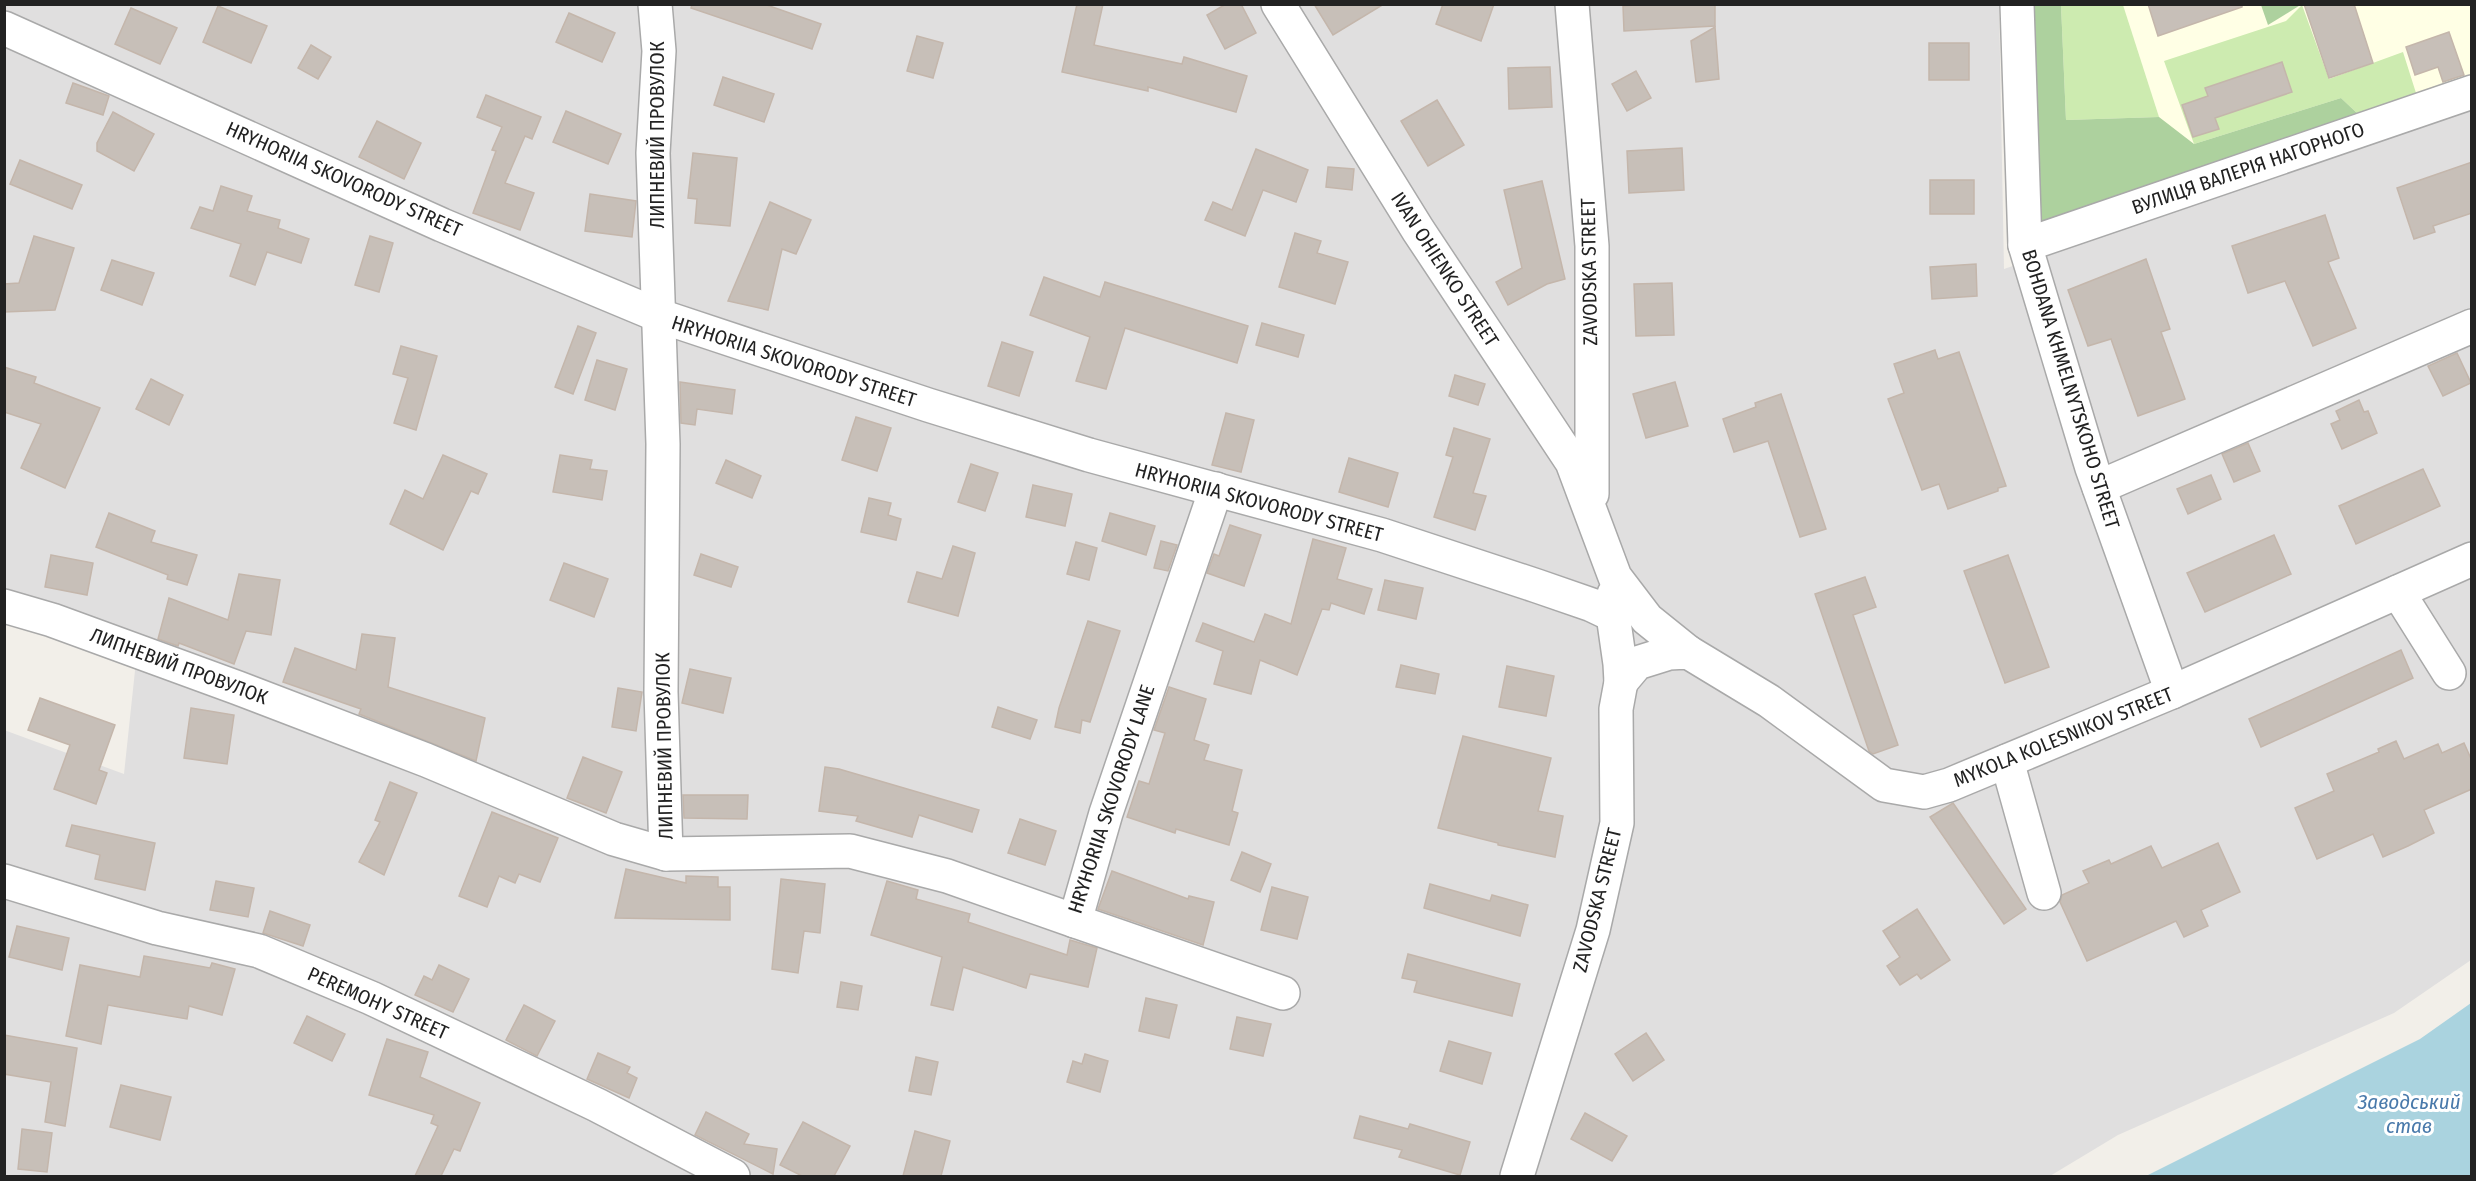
<svg xmlns="http://www.w3.org/2000/svg" width="2476" height="1181" font-family="'Fira Sans Condensed',sans-serif">
<style>
.residential{fill:#e0dfdf}
.education{fill:#ffffe5}
.grass{fill:#cdebb0}
.forest{fill:#add19e}
.water{fill:#aad3df}
.building{fill:#c7bfb8;stroke:#c4b6ab;stroke-width:1.5}
.lines{fill:none;stroke-linecap:round;stroke-linejoin:round}
.minor-casing{stroke:#a9a9a9;stroke-width:36}
.minor{stroke:#fff;stroke-width:33}
.labels{text-anchor:middle;dominant-baseline:central;stroke-width:6;stroke-linejoin:round;paint-order:stroke}
.street-label{font-size:20px;fill:#222;stroke:#fff}
.water-label{font-size:21px;font-style:italic;fill:#4a7aab;stroke:#fff}
</style>
<rect width="100%" height="100%" fill="#f2efe9"/>
<path class="residential" d="M 5,5 L 1999,5 L 2004,269 L 2471,110 L 2471,960 L 2394,1013 L 2118,1135 L 2050,1176 L 5,1176 L 4,730 L 124,774 L 139,633 L 5,591 Z"/>
<path class="education" d="M 2033,5 L 2471,5 L 2471,79 L 2091,209 Z"/>
<g class="grass">
<path d="M 2061,5 L 2123,5 L 2159,117 L 2066,120 Z"/>
<path d="M 2302,5 L 2329,79 L 2403,52 L 2416,93 L 2358,114 L 2341,98 L 2194,144 L 2164,61 L 2286,21 Z"/>
</g>
<g class="forest">
<path d="M 2302,4 L 2268,25 L 2261,5 L 2261,4 Z"/>
<path d="M 2025,5 L 2061,5 L 2066,120 L 2159,117 L 2194,144 L 2341,98 L 2358,114 L 2060,238 L 2034,215 Z"/>
</g>
<path class="water" d="M 2471,1003 L 2471,1176 L 2146,1176 L 2420,1039 Z"/>
<g class="building">
<path d="M 692,4 L 764,4 L 821,24 L 812,49 L 691,8 Z"/>
<path d="M 1077,4 L 1103,4 L 1094,45 L 1182,64 L 1184,57 L 1247,76 L 1236,112 L 1148,87 L 1148,91 L 1062,72 Z"/>
<path d="M 1226,4 L 1241,4 L 1256,33 L 1225,49 L 1207,15 Z"/>
<path d="M 1314,4 L 1384,4 L 1333,35 Z"/>
<path d="M 1443,4 L 1494,4 L 1481,41 L 1436,24 Z"/>
<path d="M 1646,4 L 1715,4 L 1715,26 L 1624,31 L 1623,6 Z"/>
<path d="M 2148,4 L 2242,4 L 2242,7 L 2158,36 Z"/>
<path d="M 2304,4 L 2354,4 L 2373,63 L 2329,78 Z"/>
<path d="M 218,6 L 267,26 L 251,63 L 203,42 Z"/>
<path d="M 131,8 L 177,28 L 160,64 L 115,44 Z"/>
<path d="M 569,13 L 615,33 L 602,62 L 556,42 Z"/>
<path d="M 1715,27 L 1719,79 L 1696,82 L 1691,41 Z"/>
<path d="M 2449,32 L 2464,75 L 2443,82 L 2438,67 L 2415,75 L 2406,47 Z"/>
<path d="M 917,36 L 943,43 L 933,78 L 907,71 Z"/>
<rect x="1929" y="43" width="40" height="37"/>
<path d="M 311,45 L 331,57 L 318,79 L 298,68 Z"/>
<path d="M 2282,62 L 2292,92 L 2215,118 L 2219,129 L 2193,137 L 2182,105 L 2208,96 L 2205,88 Z"/>
<path d="M 1550,67 L 1552,107 L 1509,109 L 1508,68 Z"/>
<path d="M 1636,71 L 1651,98 L 1627,111 L 1612,84 Z"/>
<path d="M 723,77 L 774,94 L 764,122 L 714,105 Z"/>
<path d="M 73,83 L 109,96 L 103,115 L 66,103 Z"/>
<path d="M 486,95 L 541,117 L 532,139 L 525,136 L 505,183 L 534,193 L 520,230 L 473,213 L 496,151 L 492,150 L 502,127 L 477,117 Z"/>
<path d="M 1437,100 L 1464,145 L 1428,166 L 1401,121 Z"/>
<path d="M 566,111 L 621,134 L 608,164 L 553,142 Z"/>
<path d="M 113,112 L 154,134 L 134,171 L 97,151 L 97,143 Z"/>
<path d="M 377,121 L 421,143 L 404,179 L 359,157 Z"/>
<path d="M 1682,148 L 1684,190 L 1629,193 L 1627,151 Z"/>
<path d="M 1256,149 L 1308,170 L 1296,202 L 1263,190 L 1245,236 L 1205,220 L 1213,202 L 1232,210 Z"/>
<path d="M 693,153 L 737,158 L 730,226 L 695,223 L 697,199 L 688,198 Z"/>
<path d="M 20,160 L 82,185 L 72,209 L 10,184 Z"/>
<path d="M 2472,162 L 2472,213 L 2433,226 L 2435,232 L 2414,239 L 2397,188 Z"/>
<path d="M 1328,167 L 1354,169 L 1352,190 L 1326,187 Z"/>
<rect x="1930" y="180" width="44" height="34"/>
<path d="M 1542,181 L 1565,279 L 1547,284 L 1508,305 L 1496,282 L 1522,268 L 1504,190 Z"/>
<path d="M 221,186 L 252,196 L 247,211 L 280,220 L 278,228 L 309,239 L 301,263 L 267,252 L 255,285 L 230,276 L 241,244 L 191,228 L 200,207 L 213,211 Z"/>
<path d="M 590,194 L 636,201 L 632,237 L 585,231 Z"/>
<path d="M 770,202 L 811,220 L 796,254 L 782,249 L 768,310 L 728,301 Z"/>
<path d="M 2325,215 L 2339,258 L 2328,262 L 2356,328 L 2313,346 L 2285,281 L 2248,293 L 2232,246 Z"/>
<path d="M 1295,233 L 1321,241 L 1317,253 L 1348,262 L 1335,304 L 1279,287 Z"/>
<path d="M 34,236 L 74,248 L 55,310 L 4,312 L 4,284 L 19,283 Z"/>
<path d="M 370,236 L 393,243 L 379,292 L 355,285 Z"/>
<path d="M 2146,259 L 2170,329 L 2161,332 L 2185,399 L 2138,416 L 2111,339 L 2088,346 L 2068,290 Z"/>
<path d="M 112,260 L 154,273 L 142,305 L 101,290 Z"/>
<path d="M 1976,264 L 1977,296 L 1932,299 L 1930,267 Z"/>
<path d="M 1044,277 L 1100,297 L 1105,282 L 1248,326 L 1237,363 L 1125,328 L 1106,389 L 1076,381 L 1090,337 L 1030,315 Z"/>
<path d="M 1672,283 L 1674,335 L 1636,336 L 1634,284 Z"/>
<path d="M 1262,323 L 1304,335 L 1298,357 L 1256,345 Z"/>
<path d="M 578,326 L 596,333 L 573,394 L 555,387 Z"/>
<path d="M 1002,342 L 1033,352 L 1019,396 L 988,386 Z"/>
<path d="M 401,346 L 437,356 L 416,430 L 394,423 L 408,378 L 393,374 Z"/>
<path d="M 1935,350 L 1938,359 L 1959,352 L 2006,486 L 1998,488 L 1998,491 L 1948,509 L 1939,484 L 1922,490 L 1888,399 L 1904,393 L 1894,364 Z"/>
<path d="M 2457,353 L 2471,383 L 2443,396 L 2428,366 Z"/>
<path d="M 597,360 L 627,369 L 615,410 L 585,400 Z"/>
<path d="M 4,367 L 36,377 L 34,383 L 100,408 L 65,488 L 21,468 L 41,424 L 4,412 Z"/>
<path d="M 1455,375 L 1485,384 L 1478,405 L 1449,396 Z"/>
<path d="M 151,379 L 183,395 L 169,425 L 136,409 Z"/>
<path d="M 680,382 L 735,390 L 732,414 L 697,409 L 695,425 L 681,423 Z"/>
<path d="M 1675,382 L 1688,426 L 1646,438 L 1633,394 Z"/>
<path d="M 1781,394 L 1826,529 L 1800,537 L 1768,441 L 1734,452 L 1723,419 L 1756,407 L 1755,403 Z"/>
<path d="M 2359,400 L 2364,412 L 2368,411 L 2377,433 L 2342,449 L 2331,424 L 2340,420 L 2336,411 Z"/>
<path d="M 1226,413 L 1254,420 L 1241,472 L 1212,465 Z"/>
<path d="M 856,417 L 891,428 L 877,471 L 842,460 Z"/>
<path d="M 1454,428 L 1490,439 L 1473,493 L 1486,496 L 1475,530 L 1434,517 L 1453,457 L 1446,455 Z"/>
<path d="M 2248,443 L 2260,471 L 2234,482 L 2222,454 Z"/>
<path d="M 443,455 L 487,474 L 478,494 L 471,491 L 443,550 L 390,524 L 405,490 L 423,499 Z"/>
<path d="M 560,455 L 592,460 L 590,469 L 607,471 L 602,500 L 553,492 Z"/>
<path d="M 1349,458 L 1398,473 L 1388,507 L 1339,492 Z"/>
<path d="M 726,460 L 761,476 L 752,498 L 716,483 Z"/>
<path d="M 971,464 L 998,473 L 985,511 L 958,502 Z"/>
<path d="M 2423,469 L 2440,506 L 2356,544 L 2339,506 Z"/>
<path d="M 2211,475 L 2221,499 L 2188,514 L 2177,489 Z"/>
<path d="M 1033,485 L 1072,494 L 1065,526 L 1026,517 Z"/>
<path d="M 869,498 L 891,503 L 888,515 L 901,519 L 896,540 L 861,532 Z"/>
<path d="M 109,513 L 155,531 L 151,542 L 197,555 L 187,585 L 167,579 L 168,575 L 96,547 Z"/>
<path d="M 1110,513 L 1155,526 L 1146,555 L 1102,541 Z"/>
<path d="M 1230,525 L 1261,535 L 1244,586 L 1207,573 L 1214,554 L 1219,556 Z"/>
<path d="M 2274,535 L 2291,574 L 2205,612 L 2187,573 Z"/>
<path d="M 1313,539 L 1346,548 L 1337,579 L 1372,589 L 1364,614 L 1331,603 L 1329,610 L 1322,609 L 1297,675 L 1260,660 L 1251,694 L 1214,684 L 1223,651 L 1196,641 L 1203,623 L 1254,642 L 1265,614 L 1291,624 Z"/>
<path d="M 1161,541 L 1177,545 L 1168,571 L 1154,568 Z"/>
<path d="M 1076,542 L 1097,548 L 1089,580 L 1067,574 Z"/>
<path d="M 953,546 L 975,553 L 958,616 L 908,602 L 917,572 L 942,579 Z"/>
<path d="M 701,554 L 738,567 L 731,587 L 694,575 Z"/>
<path d="M 51,555 L 93,563 L 87,595 L 45,587 Z"/>
<path d="M 2008,555 L 2049,667 L 2005,683 L 1964,571 Z"/>
<path d="M 564,563 L 608,579 L 594,617 L 550,600 Z"/>
<path d="M 239,574 L 280,580 L 271,635 L 246,631 L 234,664 L 179,643 L 178,646 L 158,639 L 169,598 L 228,620 Z"/>
<path d="M 1865,577 L 1876,607 L 1853,615 L 1898,745 L 1873,754 L 1869,751 L 1815,594 Z"/>
<path d="M 1385,580 L 1423,588 L 1416,619 L 1378,610 Z"/>
<path d="M 1088,621 L 1120,631 L 1090,722 L 1082,720 L 1080,733 L 1055,727 L 1059,708 Z"/>
<path d="M 362,634 L 395,638 L 388,687 L 485,718 L 476,761 L 359,714 L 361,709 L 283,682 L 295,648 L 356,670 Z"/>
<path d="M 2401,650 L 2413,678 L 2261,747 L 2249,719 Z"/>
<path d="M 1401,665 L 1439,674 L 1435,694 L 1396,687 Z"/>
<path d="M 1507,666 L 1554,676 L 1546,716 L 1499,707 Z"/>
<path d="M 690,669 L 731,678 L 723,713 L 682,703 Z"/>
<path d="M 1169,687 L 1206,699 L 1194,740 L 1209,745 L 1204,760 L 1242,770 L 1232,811 L 1238,813 L 1229,845 L 1176,829 L 1175,833 L 1127,817 L 1139,781 L 1149,784 L 1165,733 L 1154,730 Z"/>
<path d="M 618,688 L 642,692 L 636,731 L 612,727 Z"/>
<path d="M 40,698 L 115,725 L 99,770 L 107,773 L 96,804 L 54,789 L 70,745 L 28,730 Z"/>
<path d="M 998,707 L 1037,720 L 1030,739 L 992,727 Z"/>
<path d="M 191,708 L 234,715 L 227,764 L 184,758 Z"/>
<path d="M 1463,736 L 1551,758 L 1538,811 L 1563,816 L 1555,857 L 1498,845 L 1498,843 L 1438,828 Z"/>
<path d="M 2396,741 L 2404,759 L 2438,744 L 2442,753 L 2464,743 L 2472,761 L 2472,789 L 2424,810 L 2434,833 L 2408,846 L 2383,857 L 2373,834 L 2317,859 L 2295,808 L 2334,791 L 2327,774 L 2379,752 L 2378,749 Z"/>
<path d="M 583,757 L 622,772 L 606,813 L 567,798 Z"/>
<path d="M 825,767 L 839,769 L 979,810 L 972,832 L 919,815 L 912,837 L 856,821 L 858,816 L 819,811 Z"/>
<path d="M 390,782 L 417,793 L 384,875 L 359,862 L 380,822 L 375,820 Z"/>
<path d="M 683,795 L 748,795 L 747,819 L 684,818 Z"/>
<path d="M 1953,803 L 2026,909 L 2004,924 L 1930,817 Z"/>
<path d="M 492,812 L 558,838 L 540,882 L 519,874 L 515,883 L 499,876 L 487,907 L 459,896 Z"/>
<path d="M 1020,819 L 1056,831 L 1045,865 L 1008,853 Z"/>
<path d="M 72,825 L 155,843 L 145,890 L 95,879 L 100,855 L 66,846 Z"/>
<path d="M 2218,843 L 2240,892 L 2201,910 L 2208,926 L 2184,937 L 2176,921 L 2087,961 L 2060,902 L 2062,895 L 2089,883 L 2083,871 L 2109,860 L 2111,864 L 2151,846 L 2162,868 Z"/>
<path d="M 1242,852 L 1271,864 L 1260,892 L 1231,880 Z"/>
<path d="M 626,869 L 686,883 L 686,876 L 718,877 L 718,887 L 730,887 L 730,920 L 615,918 Z"/>
<path d="M 1112,871 L 1188,899 L 1189,896 L 1214,902 L 1203,945 L 1098,909 Z"/>
<path d="M 781,879 L 825,884 L 820,933 L 804,931 L 798,973 L 772,969 Z"/>
<path d="M 216,881 L 254,888 L 248,917 L 210,910 Z"/>
<path d="M 887,881 L 918,890 L 916,899 L 970,914 L 968,922 L 1067,955 L 1070,940 L 1097,948 L 1088,987 L 1030,974 L 1026,988 L 963,967 L 953,1010 L 931,1005 L 942,957 L 871,935 Z"/>
<path d="M 1430,884 L 1490,901 L 1492,895 L 1528,905 L 1520,936 L 1424,908 Z"/>
<path d="M 1272,887 L 1308,897 L 1297,939 L 1261,930 Z"/>
<path d="M 1917,909 L 1950,960 L 1921,979 L 1917,974 L 1900,985 L 1887,966 L 1900,957 L 1883,931 Z"/>
<path d="M 270,911 L 310,925 L 303,946 L 263,933 Z"/>
<path d="M 17,926 L 69,938 L 62,970 L 9,957 Z"/>
<path d="M 1408,954 L 1520,984 L 1512,1016 L 1414,992 L 1417,981 L 1402,978 Z"/>
<path d="M 144,956 L 210,968 L 212,963 L 235,969 L 222,1015 L 189,1006 L 187,1019 L 108,1005 L 101,1044 L 66,1036 L 80,965 L 140,977 Z"/>
<path d="M 439,965 L 469,979 L 453,1012 L 415,995 L 424,976 L 432,980 Z"/>
<path d="M 841,982 L 862,986 L 858,1010 L 837,1007 Z"/>
<path d="M 1146,998 L 1177,1005 L 1169,1038 L 1139,1031 Z"/>
<path d="M 524,1005 L 555,1021 L 537,1056 L 506,1040 Z"/>
<path d="M 307,1016 L 345,1034 L 332,1061 L 294,1043 Z"/>
<path d="M 1237,1017 L 1271,1024 L 1263,1056 L 1230,1049 Z"/>
<path d="M 1646,1033 L 1664,1060 L 1633,1081 L 1615,1054 Z"/>
<path d="M 4,1035 L 77,1048 L 65,1126 L 45,1122 L 51,1082 L 4,1074 Z"/>
<path d="M 387,1039 L 428,1052 L 420,1077 L 480,1103 L 460,1151 L 454,1149 L 441,1176 L 415,1176 L 438,1126 L 431,1123 L 434,1115 L 369,1095 Z"/>
<path d="M 1449,1041 L 1491,1053 L 1482,1084 L 1440,1071 Z"/>
<path d="M 598,1053 L 630,1067 L 627,1073 L 637,1078 L 629,1098 L 587,1079 Z"/>
<path d="M 1085,1054 L 1108,1061 L 1100,1092 L 1067,1082 L 1073,1061 L 1082,1064 Z"/>
<path d="M 916,1057 L 938,1062 L 931,1095 L 909,1091 Z"/>
<path d="M 121,1085 L 171,1097 L 160,1140 L 110,1127 Z"/>
<path d="M 706,1112 L 749,1134 L 744,1144 L 777,1149 L 773,1174 L 695,1135 Z"/>
<path d="M 1585,1113 L 1627,1136 L 1612,1161 L 1571,1139 Z"/>
<path d="M 1360,1116 L 1408,1129 L 1410,1124 L 1470,1142 L 1460,1175 L 1399,1157 L 1402,1150 L 1354,1138 Z"/>
<path d="M 803,1122 L 850,1146 L 834,1176 L 802,1176 L 780,1165 Z"/>
<path d="M 22,1129 L 52,1133 L 47,1172 L 18,1169 Z"/>
<path d="M 915,1131 L 950,1141 L 941,1176 L 903,1176 Z"/>
</g>
<g class="lines">
<g class="minor-casing">
<g id="minor">
<path d="M 655,4 L 659,51 L 653,153 L 663,444 L 661,692 L 666,854"/>
<path d="M 1278,4 L 1418,230 L 1572,462 L 1615,577 L 1647,619 L 1688,652"/>
<path d="M 1572,4 L 1592,246 L 1592,494"/>
<path d="M 2017,4 L 2025,245 L 2092,468 L 2172,692"/>
<path d="M 4,28 L 442,225 L 660,316 L 928,405 L 1089,455 L 1382,535 L 1537,586 L 1592,605 L 1613,615"/>
<path d="M 2025,245 L 2472,92"/>
<path d="M 2099,487 L 2472,326"/>
<path d="M 2398,592 L 2449,673"/>
<path d="M 4,606 L 52,620 L 238,688 L 426,760 L 614,839 L 666,854 L 850,851 L 947,876 L 1075,921 L 1106,813 L 1216,489"/>
<path d="M 1621,682 L 1637,663 L 1669,653 L 1688,652 L 1769,701 L 1884,785 L 1924,792 L 1949,785 L 2172,692 L 2472,559"/>
<path d="M 2007,761 L 2044,893"/>
<path d="M 4,881 L 157,928 L 259,951 L 371,998 L 597,1105 L 733,1176"/>
<path d="M 1075,921 L 1283,993"/>
<path d="M 1517,1176 L 1593,930 L 1617,823 L 1616,709 L 1621,682 L 1620,664 L 1613,615 L 1614,594"/>
</g>
</g>
<use href="#minor" class="minor"/>
</g>
<g class="labels">
<g class="street-label">
<text transform="translate(657 135) rotate(-90)">ЛИПНЕВИЙ ПРОВУЛОК</text>
<text transform="translate(2248 168) rotate(-19)">ВУЛИЦЯ ВАЛЕРІЯ НАГОРНОГО</text>
<text transform="translate(344 179) rotate(24)">HRYHORIIA SKOVORODY STREET</text>
<text transform="translate(1445 269) rotate(57)">IVAN OHIENKO STREET</text>
<text transform="translate(1589 272) rotate(-91)">ZAVODSKA STREET</text>
<text transform="translate(794 361) rotate(18)">HRYHORIIA SKOVORODY STREET</text>
<text transform="translate(2071 389) rotate(73)">BOHDANA KHMELNYTSKOHO STREET</text>
<text transform="translate(1259 502) rotate(15)">HRYHORIIA SKOVORODY STREET</text>
<text transform="translate(179 666) rotate(20)">ЛИПНЕВИЙ ПРОВУЛОК</text>
<text transform="translate(2063 737) rotate(-22)">MYKOLA KOLESNIKOV STREET</text>
<text transform="translate(664 746) rotate(-91)">ЛИПНЕВИЙ ПРОВУЛОК</text>
<text transform="translate(1111 799) rotate(-72)">HRYHORIIA SKOVORODY LANE</text>
<text transform="translate(1597 900) rotate(-76)">ZAVODSKA STREET</text>
<text transform="translate(378 1003) rotate(24)">PEREMOHY STREET</text>
</g>
<g class="water-label">
<text x="2409" y="1102">Заводський<tspan x="2409" dy="24">став</tspan></text>
</g>
</g>
<rect width="2476" height="1181" fill="none" stroke="#222222" stroke-width="12"/>
</svg>
